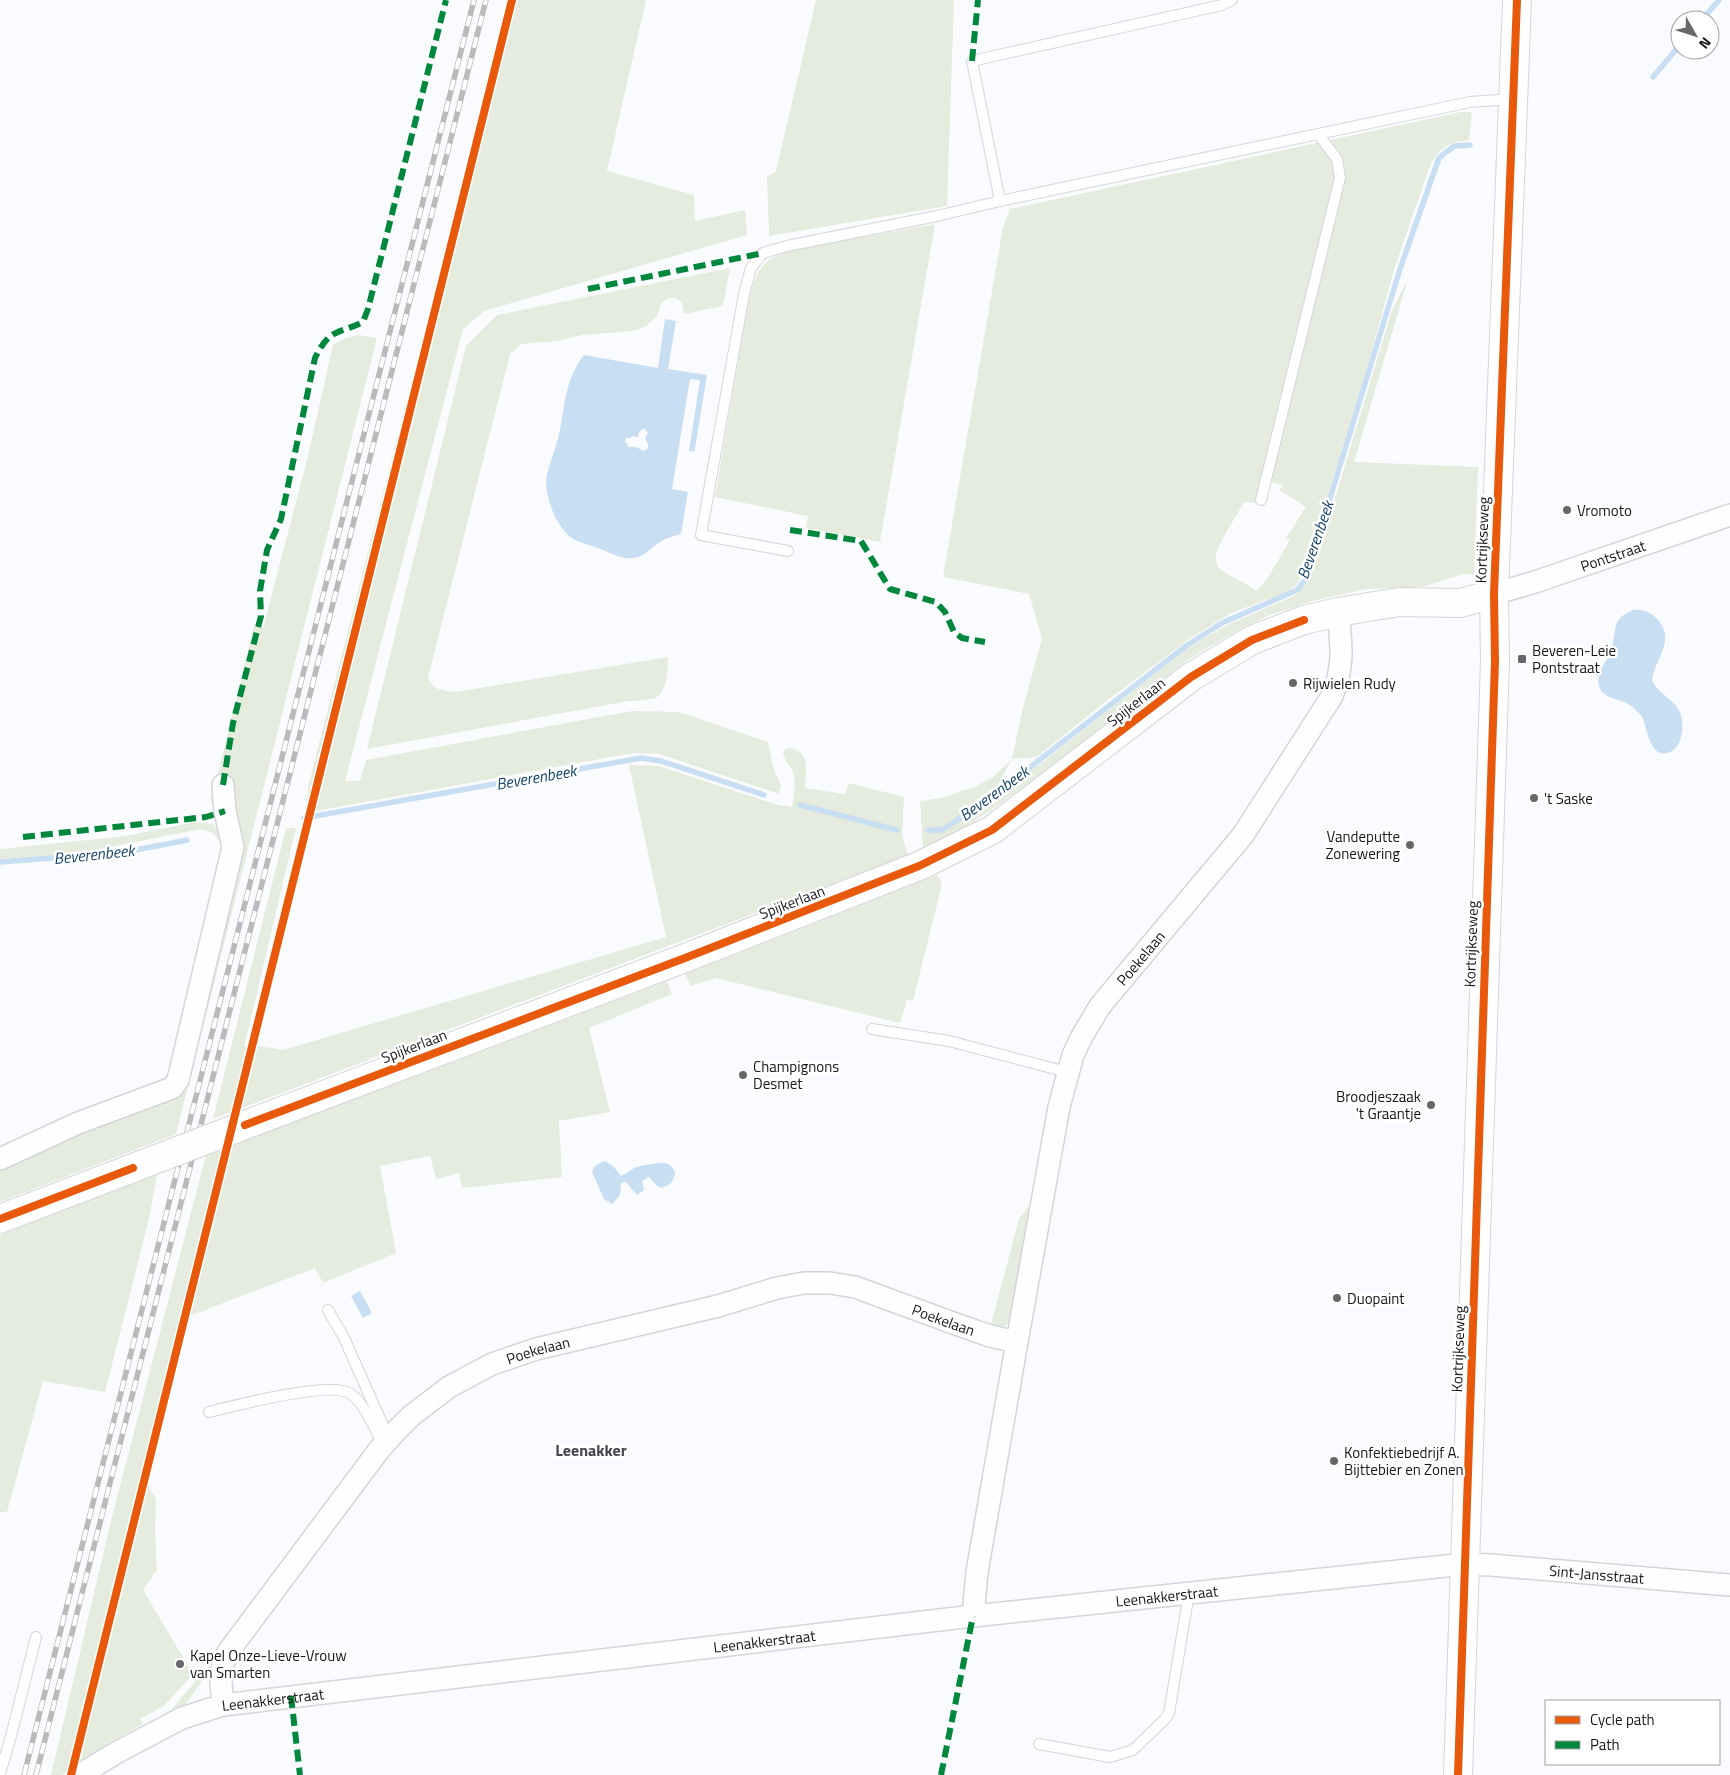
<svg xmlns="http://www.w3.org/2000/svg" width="1730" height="1775" font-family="'Titillium Web',sans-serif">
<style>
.green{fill:#e5ecdd;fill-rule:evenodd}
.water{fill:#c8def2;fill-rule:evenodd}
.pier{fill:#fafbfe}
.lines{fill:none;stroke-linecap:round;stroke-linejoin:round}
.stream{stroke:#c8def2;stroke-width:5.5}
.lane-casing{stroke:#d4d5d9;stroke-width:12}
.street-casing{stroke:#d4d5d9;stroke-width:24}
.secondary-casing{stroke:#d4d5d9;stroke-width:30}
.primary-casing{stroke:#d4d5d9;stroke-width:30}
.lane{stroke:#fefeff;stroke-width:10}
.street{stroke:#fefeff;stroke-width:21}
.secondary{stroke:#fefeff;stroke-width:28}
.primary{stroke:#fefeff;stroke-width:28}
.rail-casing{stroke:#b9baba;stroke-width:5.5}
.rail{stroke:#fff;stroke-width:4;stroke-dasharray:11;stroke-linecap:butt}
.secondary-bridge-casing{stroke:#d4d5d9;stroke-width:30;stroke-linecap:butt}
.secondary-bridge{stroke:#fefeff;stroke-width:28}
.quiet{stroke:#00873e;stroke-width:6;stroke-dasharray:12 6;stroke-linecap:butt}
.cycleway-casing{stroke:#fff;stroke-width:11}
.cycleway{stroke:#e8590c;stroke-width:8}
.poi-dot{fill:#66676a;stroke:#fff;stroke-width:2}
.labels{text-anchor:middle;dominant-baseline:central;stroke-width:5;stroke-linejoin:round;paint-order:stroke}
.poi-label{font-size:15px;fill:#16171b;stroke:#fff;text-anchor:start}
.street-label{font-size:15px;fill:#16171b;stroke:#fff}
.water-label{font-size:16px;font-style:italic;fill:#144569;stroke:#fff}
.neighbourhood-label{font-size:16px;font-weight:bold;fill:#43454f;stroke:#fff}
</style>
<rect width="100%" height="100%" fill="#fafbfe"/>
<g class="green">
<path d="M 509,0 L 646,0 L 607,171 L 694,195 L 695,221 L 745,210 L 747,235 L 484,311 L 463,329 L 345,781 L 360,781 L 366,760 L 632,711 L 679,712 L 768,742 L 774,770 L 781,785 L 779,794 L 659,754 L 633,753 L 305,813 L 309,783 Z"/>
<path d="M 816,0 L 954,0 L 947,206 L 769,236 L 767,177 L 776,171 Z"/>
<path d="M 1461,112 L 1472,112 L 1469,140 C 1446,143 1437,149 1428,171 L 1394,270 L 1369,361 L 1312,547 L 1301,577 L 1295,586 L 1287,592 L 1231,613 L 1192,637 L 1105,702 L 1037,757 L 1012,759 L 995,790 L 995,799 L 1187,649 L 1225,626 L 1294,596 L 1307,583 L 1316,561 L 1392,310 L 1408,279 L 1354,462 L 1478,467 L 1474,575 L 1463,574 L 1422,587 L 1366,589 L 1312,601 L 1267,616 L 1223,639 L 1189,659 L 1043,773 L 991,810 L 959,831 L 923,847 L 920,801 L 941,798 L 977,786 L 994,776 L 1012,759 L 1021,716 L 1042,638 L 1029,594 L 943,577 L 1003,227 L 1010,209 ZM 1262,480 L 1283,485 L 1279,490 L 1306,507 L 1286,538 L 1290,540 L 1267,579 L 1256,591 C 1246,582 1234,579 1223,571 C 1218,568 1216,564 1216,558 C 1215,547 1238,514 1244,502 L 1256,503 Z"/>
<path d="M 935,224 L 880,542 L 806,528 L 808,516 L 715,497 L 746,315 C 750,296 753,272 769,260 C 774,256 781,254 787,251 Z"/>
<path d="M 730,268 L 723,306 L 684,314 L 682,302 L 676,298 L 669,298 L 661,303 L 657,316 L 646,326 L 633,331 L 582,335 L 557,341 L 521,344 L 510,354 L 428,678 C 434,691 443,690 456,692 L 668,657 C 668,667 667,694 655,698 C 649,700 631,701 623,702 L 367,749 L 466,346 L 497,315 Z"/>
<path d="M 359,335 L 377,338 L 176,1134 L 0,1202 L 0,1163 L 177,1093 L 229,822 L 210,800 L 218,774 L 254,626 L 263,628 L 307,460 L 333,345 L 346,338 Z"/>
<path d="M 788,748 C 812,751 805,771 805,788 L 845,794 L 849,783 L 904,797 L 902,835 L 908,855 L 213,1119 L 286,828 L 296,828 L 244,1047 L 259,1046 L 283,1050 L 666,937 L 629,765 L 659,766 L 778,805 L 792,807 C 794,796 797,781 792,770 C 788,762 783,759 783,751 Z"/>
<path d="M 195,822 L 213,824 L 226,842 L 220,842 L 213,833 L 201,829 L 65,856 L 0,859 L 0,849 L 126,836 Z"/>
<path d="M 937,875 L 942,884 L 913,1001 L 907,1000 L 900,1023 L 716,978 L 691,986 L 685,974 Z"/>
<path d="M 667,981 L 672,994 L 589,1028 L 610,1112 L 559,1121 L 562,1177 L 462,1188 L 459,1173 L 436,1179 L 430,1156 L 380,1166 L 396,1253 L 323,1283 L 315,1268 L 187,1317 L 145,1481 L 156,1499 L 155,1532 L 157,1570 L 143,1590 L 193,1674 L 164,1706 L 140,1719 L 143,1724 L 105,1745 L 62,1775 L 51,1775 L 112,1517 L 206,1155 Z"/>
<path d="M 157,1174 L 149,1219 L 105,1392 L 43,1381 L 7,1512 L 0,1512 L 0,1235 Z"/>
<path d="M 1034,1199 L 1012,1317 C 1007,1327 1001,1329 990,1328 L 1019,1219 Z"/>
<path d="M 212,1662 L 209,1671 L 186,1704 L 171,1710 Z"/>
</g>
<g class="water">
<path d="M 665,319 L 676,321 L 668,369 L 707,375 L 681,534 C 672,536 664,539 657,544 C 650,549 643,557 634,558 C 623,560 608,552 598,548 C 587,544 575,542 567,534 C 554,521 543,492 547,474 C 551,459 557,445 560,430 C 565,403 566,378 584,355 L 658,368 ZM 642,429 L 645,429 L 648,433 L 645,438 L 648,444 L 648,448 L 644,451 L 636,447 L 629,447 L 625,441 L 626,438 L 630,438 L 633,436 L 638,437 L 639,432 Z"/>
<path d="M 1633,610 C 1643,609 1651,612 1658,620 C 1676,640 1655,659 1652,680 C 1658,695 1676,699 1681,715 C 1683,722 1683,730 1681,737 C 1679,744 1676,749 1670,752 C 1651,761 1647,730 1643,719 C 1641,714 1636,711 1633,707 C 1623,698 1604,701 1599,686 C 1595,672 1609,660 1612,647 C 1617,629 1611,619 1633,610 Z"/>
<path d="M 605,1161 L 613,1166 L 621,1176 L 636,1167 L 657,1163 L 666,1163 L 672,1167 L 675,1172 C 674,1182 670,1185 661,1188 L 656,1185 L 649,1177 L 642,1181 L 644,1190 L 637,1195 L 626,1182 L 621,1183 L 620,1195 L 612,1204 L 604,1199 L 592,1172 C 594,1165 598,1164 605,1161 Z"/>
<path d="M 360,1291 L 372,1313 L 363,1318 L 351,1296 Z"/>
</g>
<path class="pier" d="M 690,379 L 700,380 L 689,451 L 695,452 L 688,492 L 672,489 Z"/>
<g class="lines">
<g class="stream">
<path d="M 1702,20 L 1719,0"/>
<path d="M 1653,77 L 1680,45"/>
<path d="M 800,805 L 897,830"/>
<path d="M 304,818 L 641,758 L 661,761 L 764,795"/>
<path d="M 928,830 L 942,830 L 988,800 L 1186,646 L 1222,623 L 1297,590 L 1305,580 L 1400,269 L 1439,158 L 1454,146 L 1470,145"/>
<path d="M 0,862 L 120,853 L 187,840"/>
</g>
<g class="lane-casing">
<g id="lane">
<path d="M 1000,201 L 972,61 L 1222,5 L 1232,0"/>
<path d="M 1261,500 L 1340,178 L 1337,159 L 1318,134"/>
<path d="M 788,551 L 701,535 L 744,294 L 751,268 L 763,253 L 787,246 L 937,216 L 1000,201 L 1470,102 L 1512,99"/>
<path d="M 872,1029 L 949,1041 L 1067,1072"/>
<path d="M 328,1310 L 344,1338 L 389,1439"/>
<path d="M 209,1412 C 233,1406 332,1380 351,1394 C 367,1407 374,1428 383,1445"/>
<path d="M 1039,1744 L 1110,1757 L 1133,1750 L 1165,1719 L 1169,1713 L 1189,1593"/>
<path d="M 0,1773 L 10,1740 L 36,1637"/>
</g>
</g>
<g class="street-casing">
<g id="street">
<path id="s1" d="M 1494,594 L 1535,582 L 1730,515"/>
<path d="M 0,1159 L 78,1123 L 172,1088 L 178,1080 L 233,847 L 225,811 L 223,785"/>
<path id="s2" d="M 973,1616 L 977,1572 L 1017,1342 L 1059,1107 L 1073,1055 L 1081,1038 L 1100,1006 L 1243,835 L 1332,696 C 1345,665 1341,644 1338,612"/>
<path id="s3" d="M 223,1705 C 221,1683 218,1671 228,1652 L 379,1450 L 395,1432 L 411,1416 L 449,1387 L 492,1364 L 536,1349 L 718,1306 L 777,1288 L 804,1283 L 830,1283 L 855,1287 L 953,1323 L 990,1336 L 1017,1342"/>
<path id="s4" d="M 80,1775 L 114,1754 L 182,1718 L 223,1705 L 973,1616 L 1465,1564 L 1491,1565 L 1730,1585"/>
</g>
</g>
<g class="secondary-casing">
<g id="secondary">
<path d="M 245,1125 L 685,958 L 919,866 L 992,830 L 1191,677 L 1252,640 L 1304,620 L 1338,612 L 1399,602 L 1460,603 L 1494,594"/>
<path d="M 0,1219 L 133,1168"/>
</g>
</g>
<g class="primary-casing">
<path id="primary" d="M 1458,1775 L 1495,661 L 1494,594 L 1517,0"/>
</g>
<use href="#lane" class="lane"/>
<use href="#street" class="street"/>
<use href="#secondary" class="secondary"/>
<use href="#primary" class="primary"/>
<g class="rail-casing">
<g id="rail">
<path d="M 24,1775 L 474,0"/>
<path d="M 36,1775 L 486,0"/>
</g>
</g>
<use href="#rail" class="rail"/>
<g class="secondary-bridge-casing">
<path id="secondary-bridge" d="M 133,1168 L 245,1125"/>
</g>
<use href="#secondary-bridge" class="secondary-bridge"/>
<g class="quiet">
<path d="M 972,61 L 978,0"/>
<path d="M 588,289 L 763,253"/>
<path d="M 790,530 L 861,541 L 890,589 L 936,602 L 945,612 L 954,632 L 962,638 L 985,642"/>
<path d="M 223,785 L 233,723 L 261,616 L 260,591 L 267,550 L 281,519 L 315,358 C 330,328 336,335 363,322 L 368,309 L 446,0"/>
<path d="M 23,837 L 206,817 L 225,811"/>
<path d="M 291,1696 L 300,1775"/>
<path d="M 941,1775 L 973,1616"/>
</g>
<g class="cycleway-casing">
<g id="cycleway">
<path d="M 245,1125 L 685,958 L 919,866 L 992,830 L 1191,677 L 1252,640 L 1304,620"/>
<path d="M 0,1219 L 133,1168"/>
<path d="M 71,1775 L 512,0"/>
<path d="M 1458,1775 L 1495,661 L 1494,594 L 1517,0"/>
</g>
</g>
<use href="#cycleway" class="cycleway"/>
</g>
<g class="poi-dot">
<circle cx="1567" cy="510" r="5"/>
<rect x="1517" y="654" width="10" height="10" rx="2.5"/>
<circle cx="1293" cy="683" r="5"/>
<circle cx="1534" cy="798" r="5"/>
<circle cx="1410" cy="845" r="5"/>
<circle cx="743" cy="1075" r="5"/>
<circle cx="1431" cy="1105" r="5"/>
<circle cx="1337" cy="1298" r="5"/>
<circle cx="1334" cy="1461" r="5"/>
<circle cx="180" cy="1664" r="5"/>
</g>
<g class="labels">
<g class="poi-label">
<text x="1577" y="510">Vromoto</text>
<text x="1532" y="650">Beveren-Leie<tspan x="1532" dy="17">Pontstraat</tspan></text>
<text x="1303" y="683">Rijwielen Rudy</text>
<text x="1544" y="798">'t Saske</text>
<text x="1400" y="836" text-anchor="end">Vandeputte<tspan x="1400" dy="17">Zonewering</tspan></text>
<text x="753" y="1066">Champignons<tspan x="753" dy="17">Desmet</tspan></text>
<text x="1421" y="1096" text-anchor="end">Broodjeszaak<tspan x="1421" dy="17">'t Graantje</tspan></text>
<text x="1347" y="1298">Duopaint</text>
<text x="1344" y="1452">Konfektiebedrijf A.<tspan x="1344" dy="17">Bijttebier en Zonen</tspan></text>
<text x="190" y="1655">Kapel Onze-Lieve-Vrouw<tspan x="190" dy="17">van Smarten</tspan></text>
</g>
<g class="street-label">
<text transform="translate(1482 540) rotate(-88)">Kortrijkseweg</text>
<text stroke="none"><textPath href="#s1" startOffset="125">Pontstraat</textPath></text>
<text transform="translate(1136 702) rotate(-38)">Spijkerlaan</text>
<text transform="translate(792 902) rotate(-21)">Spijkerlaan</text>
<text transform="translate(1471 944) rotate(-88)">Kortrijkseweg</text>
<text stroke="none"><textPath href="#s2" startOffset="689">Poekelaan</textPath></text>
<text transform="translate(414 1046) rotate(-21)">Spijkerlaan</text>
<text stroke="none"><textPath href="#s3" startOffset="918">Poekelaan</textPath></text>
<text transform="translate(1458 1349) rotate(-88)">Kortrijkseweg</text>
<text stroke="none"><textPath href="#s3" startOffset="498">Poekelaan</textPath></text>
<text stroke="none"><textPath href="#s4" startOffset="1542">Sint-Jansstraat</textPath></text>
<text stroke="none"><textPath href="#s4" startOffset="1110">Leenakkerstraat</textPath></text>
<text stroke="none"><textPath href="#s4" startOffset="705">Leenakkerstraat</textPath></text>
<text stroke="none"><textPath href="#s4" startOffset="210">Leenakkerstraat</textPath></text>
</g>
<g class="water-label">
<text transform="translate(1315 540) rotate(-71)">Beverenbeek</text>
<text transform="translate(536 777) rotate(-10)">Beverenbeek</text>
<text transform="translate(994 793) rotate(-36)">Beverenbeek</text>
<text transform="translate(94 854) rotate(-6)">Beverenbeek</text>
</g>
<g class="neighbourhood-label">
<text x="591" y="1450">Leenakker</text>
</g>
</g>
<rect x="1545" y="1700" width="175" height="65" fill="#ffffff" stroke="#a2a2a4"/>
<rect x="1555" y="1716" width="25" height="8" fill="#e8590c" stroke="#a2a2a4"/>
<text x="1590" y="1725" font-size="15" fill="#16171b">Cycle path</text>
<rect x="1555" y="1741" width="25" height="8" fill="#00873e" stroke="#a2a2a4"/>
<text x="1590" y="1750" font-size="15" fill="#16171b">Path</text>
<g transform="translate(1695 35) rotate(129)"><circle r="24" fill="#ffffff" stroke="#a2a2a4"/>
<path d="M0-4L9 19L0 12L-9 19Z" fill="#66676a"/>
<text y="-8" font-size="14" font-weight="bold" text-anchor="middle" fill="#16171b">N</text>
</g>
</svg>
